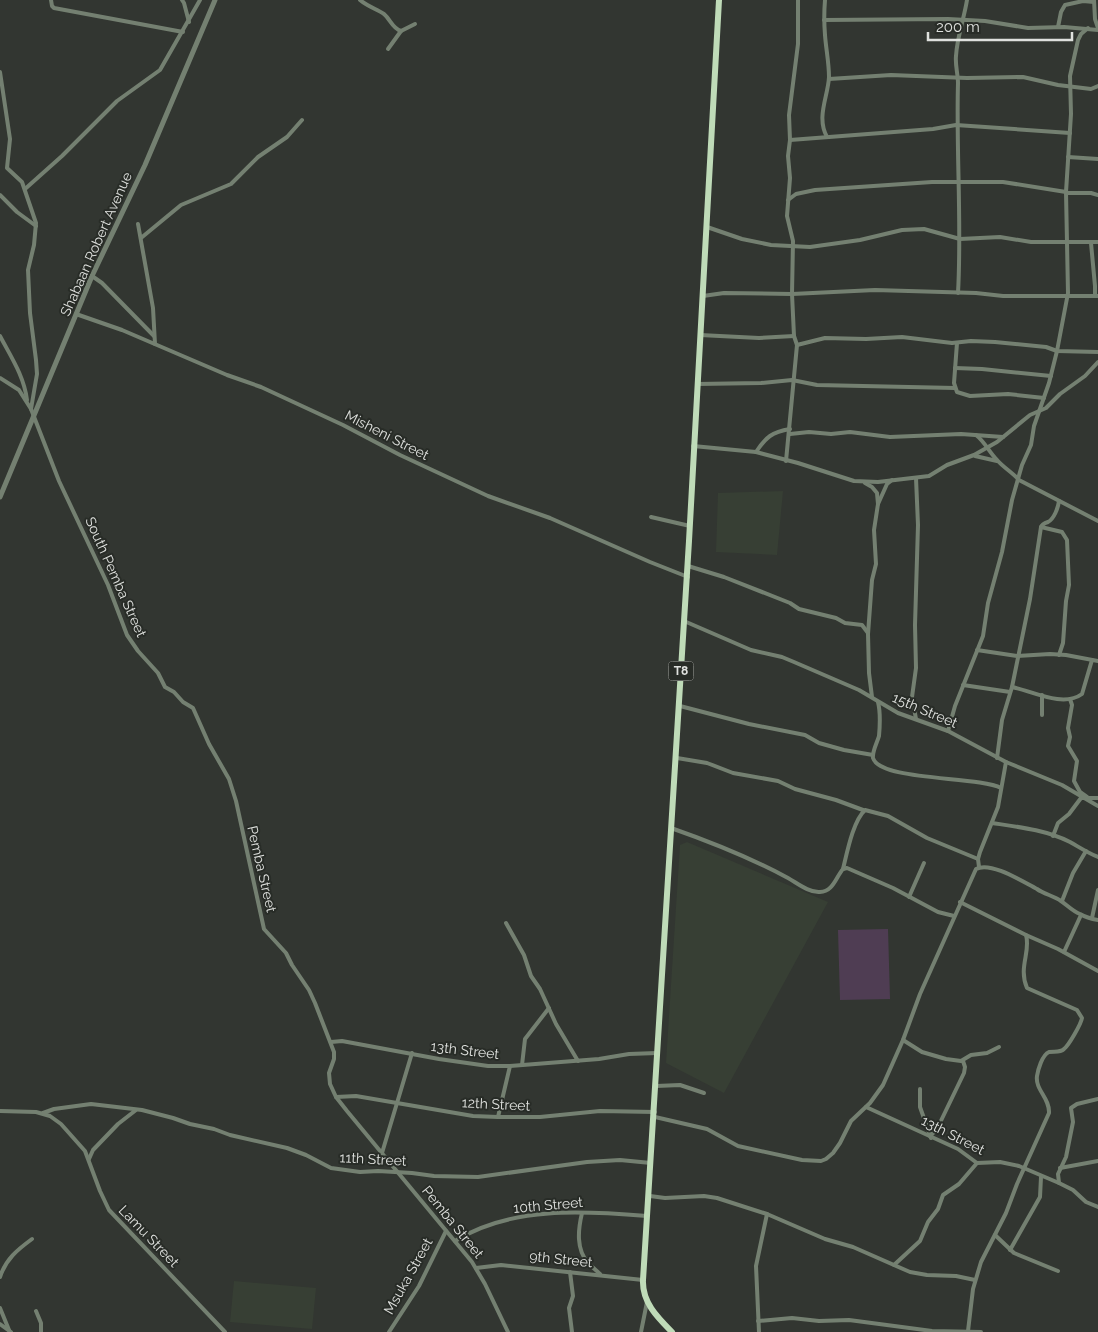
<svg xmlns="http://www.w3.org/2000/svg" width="1098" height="1332" font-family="Raleway,sans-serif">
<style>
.built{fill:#373f34}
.green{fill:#4f3d53}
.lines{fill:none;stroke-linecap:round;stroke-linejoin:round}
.minor{stroke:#748071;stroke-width:4}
.tertiary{stroke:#748071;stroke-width:5}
.trunk{stroke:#bfdbb8;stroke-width:6}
.labels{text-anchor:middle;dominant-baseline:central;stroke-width:4;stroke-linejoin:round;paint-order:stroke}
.shield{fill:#282c27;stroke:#a8aba7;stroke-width:1}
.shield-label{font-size:12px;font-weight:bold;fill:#dfe1de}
.street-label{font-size:14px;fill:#dfe1de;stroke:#282c27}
</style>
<rect width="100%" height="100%" fill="#323631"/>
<g class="built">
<path d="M 783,491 L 777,555 L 716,552 L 718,493 Z"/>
<path d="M 687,842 L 828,902 L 724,1093 L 666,1063 L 680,845 Z"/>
<path d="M 234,1281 L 316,1288 L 312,1329 L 230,1322 Z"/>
</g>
<path class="green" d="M 888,929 L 890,999 L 840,1000 L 838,930 Z"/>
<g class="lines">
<g class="minor">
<path d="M 51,0 L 52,6 L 54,8 L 183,32"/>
<path d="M 182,0 L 184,3 L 189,22"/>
<path d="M 360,0 C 367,6 376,9 384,14 C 391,20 392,28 401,31"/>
<path d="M 825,0 C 824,12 824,23 825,35 C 826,49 829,63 829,77 C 828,97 816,117 827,137"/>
<path d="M 1094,0 L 1095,19 L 1098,28"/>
<path d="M 824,20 L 948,19 L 985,21 L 1028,28 L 1064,27 L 1098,30"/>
<path d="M 1058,27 L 1061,12 L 1065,5 L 1083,1 L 1094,2"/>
<path d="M 388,49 L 401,31 L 415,24"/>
<path d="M 0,72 L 10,139 L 7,168 L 22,182 L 36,223 L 34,245 L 28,270 L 30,313 L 36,360 L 37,374 L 31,409"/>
<path d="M 829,79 L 891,75 L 967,78 L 1023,77 L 1058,85 L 1091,89 L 1098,86"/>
<path d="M 790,140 L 933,129 L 956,125 L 1070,133"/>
<path d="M 1068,157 L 1098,159"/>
<path d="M 25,189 L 62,156 L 117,101 L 160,70 L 200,0"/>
<path d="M 1066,193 L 1091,193 L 1098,195"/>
<path d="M 0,195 L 17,212 L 36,226"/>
<path d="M 788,200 L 796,194 L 815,190 L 932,182 L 1003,182 L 1066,192"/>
<path d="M 138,224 L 153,308 L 155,344"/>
<path d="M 707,227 L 742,239 L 771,245 L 810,247 L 860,240 L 902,230 L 924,229 L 960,239 L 1000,237 L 1031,242 L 1098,242"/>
<path d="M 141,238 L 181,205 L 231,184 L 258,157 L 287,137 L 302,120"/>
<path d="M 1091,243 L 1095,286 L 1095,296"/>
<path d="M 92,276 L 102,283 L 154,336"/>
<path d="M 958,293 C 962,223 956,153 958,83 C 958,74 955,65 956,56 C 957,37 964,19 967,0"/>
<path d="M 703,296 L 724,293 L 792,294 L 875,290 L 976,293 L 1003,296 L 1098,296"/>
<path d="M 76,314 L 122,330 L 227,375 L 261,387 L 343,425 L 400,455 L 488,496 L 550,518 L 650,562 L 688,577"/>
<path d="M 700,335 L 759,338 L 794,336"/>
<path d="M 0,336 C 11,357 24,376 27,400"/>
<path d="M 957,343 L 954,383 L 957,392 L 970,396 L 1008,394 L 1044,398"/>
<path d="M 797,345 L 825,338 L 866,339 L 902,337 L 952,343 L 971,341 L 995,342 L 1046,347 L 1057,351 L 1098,352"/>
<path d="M 955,368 L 982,369 L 1051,376"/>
<path d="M 0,378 L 19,390 L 31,409 L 59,481 L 108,585 L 127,635 L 138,651 L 158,673 L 165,687 L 174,692 L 183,702 L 193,708 L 209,744 L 229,779 L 236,801 L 264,929 L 286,953 L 292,965 L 309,990 L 315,1003 L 334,1052 L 334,1059 L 329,1073 L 330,1084 L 336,1097 L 347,1111 L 472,1262 L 485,1284 L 508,1332"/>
<path d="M 697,384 L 761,383 L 792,380 L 817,385 L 955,388"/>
<path d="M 790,434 L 809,432 L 831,434 L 850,432 L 890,437 L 961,434 L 1003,437"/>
<path d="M 976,435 C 985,442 989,452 997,460 C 1004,468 1012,472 1019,480 L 1098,521"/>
<path d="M 693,446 L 756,452 L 798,463 L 854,481 L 878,482 L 929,476 L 947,465 L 974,455 L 997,442 L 1030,415 L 1046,408 L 1060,394 L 1085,376 L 1098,362"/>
<path d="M 756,452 C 766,437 772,432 790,429"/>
<path d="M 975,456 L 997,461"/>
<path d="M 786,461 L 797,345 L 794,336 L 792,294 L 793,241 L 787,216 L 790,178 L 788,156 L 790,140 L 789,115 L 798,44 L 798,0"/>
<path d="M 916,478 L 918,525 L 915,625 L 916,668 L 912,697 L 916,719"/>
<path d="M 865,483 L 872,487 L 877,493 L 878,504 L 874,530 L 876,564 L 872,580 L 868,634 L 869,673 L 872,697"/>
<path d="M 878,504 L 887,484 L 892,480"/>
<path d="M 651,517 L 690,526"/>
<path d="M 1041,527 L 1062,532 L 1067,540 L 1069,585 L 1066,601 L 1063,643 L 1059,655"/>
<path d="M 688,566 L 724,577 L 790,603 L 799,609 L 836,618 L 845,623 L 862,625 L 868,633"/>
<path d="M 684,621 L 751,650 L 782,657 L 794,662 L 859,690 L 898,713 L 948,731 L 1006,762 L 1062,785 L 1098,806"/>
<path d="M 977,650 L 1017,656 L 1050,654 L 1066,655 L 1098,661"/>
<path d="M 963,685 L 1010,692"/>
<path d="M 1012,687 C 1032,691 1063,708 1082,694 L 1092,660"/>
<path d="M 1070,699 L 1072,705 L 1068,728 L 1070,737 L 1068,746 L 1077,761 L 1074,781 L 1080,792 L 1087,797"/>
<path d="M 878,702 C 881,714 880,725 879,736 C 877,743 872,752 873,758 C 880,781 978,776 1001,788"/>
<path d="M 680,706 L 749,724 L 805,735 L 819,743 L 844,750 L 873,755"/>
<path d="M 1042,715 L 1042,695"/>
<path d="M 948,731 L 955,706 L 983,636 L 988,603 L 1002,552 L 1012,500 L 1022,465 L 1031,445 L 1034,426 L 1049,383 L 1057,351 L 1068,293 L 1066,192 L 1071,114 L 1070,76 L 1078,40 L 1081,34 L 1088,28"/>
<path d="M 677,758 L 707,763 L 733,773 L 778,781 L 795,789 L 836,800 L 863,810"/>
<path d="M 997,758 L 1002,720 L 1012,687 L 1030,599 L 1041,527 C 1042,524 1045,523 1048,522 C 1054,519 1058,508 1059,501"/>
<path d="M 992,823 C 1019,827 1046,830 1070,842 C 1079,847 1088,853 1098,857"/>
<path d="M 671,828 C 711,842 751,858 788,878 C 797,883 809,893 820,892 C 833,892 836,877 843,869 L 847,868 L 893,888 L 938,912 L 954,916"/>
<path d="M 1053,836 L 1058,823 L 1069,814 L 1081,798 L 1098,798"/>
<path d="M 979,867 L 978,859 L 980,852 L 998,807 L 1006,762"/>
<path d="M 843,869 C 847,853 853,821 865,810 L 888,816 L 927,838 L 978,859"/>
<path d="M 909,897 L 924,863"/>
<path d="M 1062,901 L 1073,873 L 1086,851"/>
<path d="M 960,902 L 1026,935 C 1031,952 1018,967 1027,988 L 1077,1010 L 1082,1018 C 1081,1024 1069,1045 1064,1049 C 1060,1053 1054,1051 1049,1052 C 1042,1055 1038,1070 1037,1076 C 1035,1090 1050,1098 1049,1113 L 1017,1184 L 1006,1213 L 981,1262 L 973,1289 L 968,1331"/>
<path d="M 1092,918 L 1098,890"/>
<path d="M 506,923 L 524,955 L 531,976 L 540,989 L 556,1024 L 578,1061"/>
<path d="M 1026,935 L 1058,949 L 1098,971"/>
<path d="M 1064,952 L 1081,915"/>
<path d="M 903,1040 L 922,1052 L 946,1059 L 961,1061 L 971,1055 L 987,1053 L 999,1047"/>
<path d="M 331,1042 L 342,1041 L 439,1059 L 488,1066 L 510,1066 L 599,1059 L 629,1054 L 657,1053"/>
<path d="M 522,1065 L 525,1039 L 549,1008"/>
<path d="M 656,1086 L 680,1085 L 704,1093"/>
<path d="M 920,1089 L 920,1107 L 931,1138"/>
<path d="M 336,1097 L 356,1096 L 473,1116 L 498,1117 L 540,1117 L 600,1111 L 655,1112"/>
<path d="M 1098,1099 L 1077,1104 L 1071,1108 L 1073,1122 L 1066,1157 L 1058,1174 L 1059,1183 L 1073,1190 L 1086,1202 L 1098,1207"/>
<path d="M 866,1107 L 958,1149 L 977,1163 L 1000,1162 L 1019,1166 L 1059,1183"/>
<path d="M 0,1111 L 36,1112 L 50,1116 L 61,1124 L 85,1151 L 100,1191 L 109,1210 L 225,1332"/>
<path d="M 43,1113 L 54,1109 L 91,1104 L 142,1110 L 173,1118 L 190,1124 L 214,1129 L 230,1135 L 287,1148 L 306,1155 L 331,1168 L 360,1172 L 378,1171 L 412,1173 L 434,1176 L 478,1177 L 587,1162 L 620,1160 L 651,1163"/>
<path d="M 498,1117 L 510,1066"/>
<path d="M 655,1117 L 707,1129 L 738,1146 L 802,1160 L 821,1161 L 826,1159 L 833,1153 L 840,1143 L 851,1121 L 870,1103 L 883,1085 L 903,1040 L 920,994 L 976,869 C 991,861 1023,882 1037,889 C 1044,894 1054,896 1061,901 C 1067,905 1072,911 1080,914 C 1085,917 1092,919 1098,920"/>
<path d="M 930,1136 L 937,1129 L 964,1073 L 965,1067 L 963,1061"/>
<path d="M 382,1153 L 412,1053"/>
<path d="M 89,1159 L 93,1150 L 118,1124 L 136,1110"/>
<path d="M 1060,1168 L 1098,1161"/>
<path d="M 650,1196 L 665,1198 L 704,1196 L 717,1198 L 767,1214 L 825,1239 L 853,1247 L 910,1272 L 927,1275 L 956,1276 L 975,1280"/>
<path d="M 582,1213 C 578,1230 576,1249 588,1263 C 592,1267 596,1270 600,1274"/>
<path d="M 995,1235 L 1014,1253 L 1058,1271"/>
<path d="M 455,1241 C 511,1206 584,1211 647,1216"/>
<path d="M 1010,1250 L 1040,1197 L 1041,1177"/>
<path d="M 894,1265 L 920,1241 L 928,1222 L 938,1209 L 943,1195 L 959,1184 L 977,1163"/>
<path d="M 476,1268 L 501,1265 L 643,1280"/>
<path d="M 570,1272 L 573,1296 L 569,1308 L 572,1332"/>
<path d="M 0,1277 C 6,1259 17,1250 32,1239"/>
<path d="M 0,1308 L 9,1330"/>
<path d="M 36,1311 L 41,1323 L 41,1332"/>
<path d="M 758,1321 L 792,1318 L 819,1321 L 849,1320 L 932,1331 L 981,1332"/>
<path d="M 0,1324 L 11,1332"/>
<path d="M 389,1332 L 419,1286 L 446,1231"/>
<path d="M 641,1332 L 647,1302"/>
<path d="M 759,1332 L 756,1266 L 767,1214"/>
</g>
<path class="tertiary" d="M 0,497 L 92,276 L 145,165 L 215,0"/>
<path class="trunk" d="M 672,1332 C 657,1317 642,1302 643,1280 C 672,853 696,427 719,0"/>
</g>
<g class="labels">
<rect class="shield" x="668.5" y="661.5" width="25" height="19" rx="4"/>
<g class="shield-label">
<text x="681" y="671">T8</text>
</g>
<g class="street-label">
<text transform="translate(96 244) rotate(-66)">Shabaan Robert Avenue</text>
<text transform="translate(387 435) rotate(27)">Misheni Street</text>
<text transform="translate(116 577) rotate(66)">South Pemba Street</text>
<text transform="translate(925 710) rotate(23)">15th Street</text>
<text transform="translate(262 869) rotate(77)">Pemba Street</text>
<text transform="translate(465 1050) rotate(7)">13th Street</text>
<text transform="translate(496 1104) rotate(3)">12th Street</text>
<text transform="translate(953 1135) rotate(27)">13th Street</text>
<text transform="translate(373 1159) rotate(3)">11th Street</text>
<text transform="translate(548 1205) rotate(-5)">10th Street</text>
<text transform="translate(453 1222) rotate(51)">Pemba Street</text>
<text transform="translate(149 1236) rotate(46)">Lamu Street</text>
<text transform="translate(561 1259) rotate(6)">9th Street</text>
<text transform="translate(408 1276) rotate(-61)">Msuka Street</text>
</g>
</g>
<path d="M928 32v8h144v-8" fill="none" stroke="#dfe1de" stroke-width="2.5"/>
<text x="936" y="32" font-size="15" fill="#dfe1de" stroke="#282c27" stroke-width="4" paint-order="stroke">200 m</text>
</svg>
